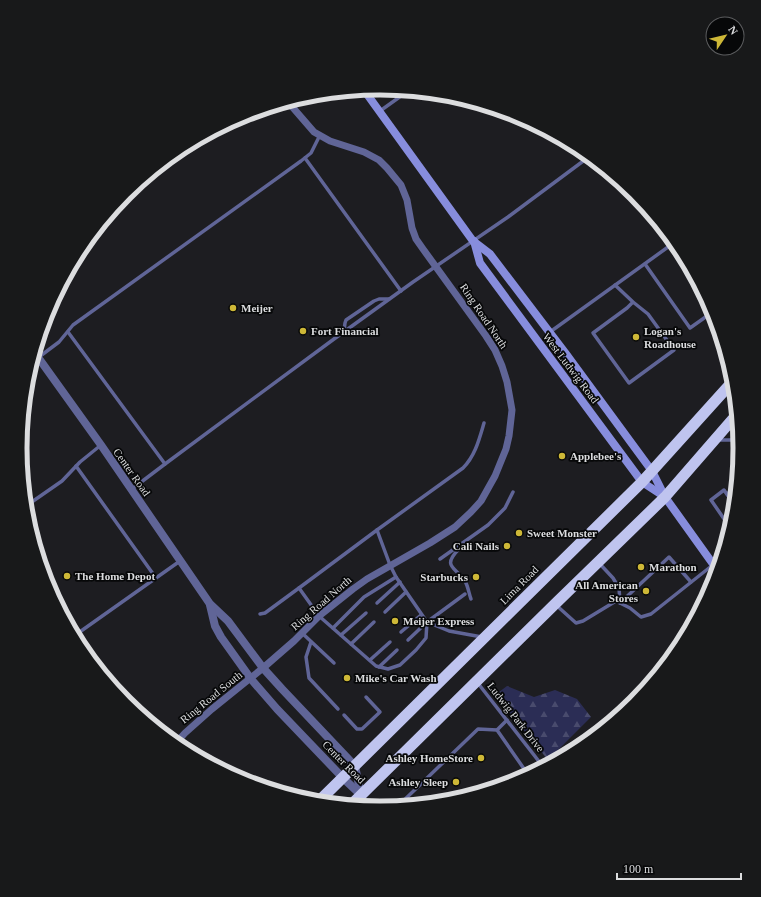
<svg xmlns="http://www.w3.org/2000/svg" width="761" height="897" font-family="'Times New Roman',serif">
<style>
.forest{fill:url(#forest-firs)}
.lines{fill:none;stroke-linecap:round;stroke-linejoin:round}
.service{stroke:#606597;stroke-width:3.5}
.minor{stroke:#606597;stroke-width:7}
.tertiary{stroke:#606597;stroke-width:8}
.secondary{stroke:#878ddd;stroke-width:8}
.trunk{stroke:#bfc4ef;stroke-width:11}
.poi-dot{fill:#ceb837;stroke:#070809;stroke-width:1.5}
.labels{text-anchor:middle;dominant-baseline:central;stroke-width:3.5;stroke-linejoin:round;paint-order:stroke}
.poi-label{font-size:11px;font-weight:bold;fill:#dcdddf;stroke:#070809;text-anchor:start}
.street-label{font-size:11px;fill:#dcdddf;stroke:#070809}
.rim{fill:none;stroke:#dcdddf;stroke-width:5}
</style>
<defs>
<pattern id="forest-firs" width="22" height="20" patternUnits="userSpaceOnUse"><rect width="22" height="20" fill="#2b2d55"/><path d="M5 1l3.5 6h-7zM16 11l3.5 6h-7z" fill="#494b6d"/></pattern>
</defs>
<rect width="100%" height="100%" fill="#1d1d21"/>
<path class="forest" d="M 507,686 L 534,697 L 555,690 L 577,699 L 591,717 L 548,760 L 495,695 Z"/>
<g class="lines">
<g class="service">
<path d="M 380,111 L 408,91"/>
<path d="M 305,158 L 401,291"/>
<path d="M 645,264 L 690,328 L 714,311"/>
<path d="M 615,285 L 633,302 L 627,308 L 593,333 L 629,383 L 674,350 L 648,314 L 633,302"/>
<path d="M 344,331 L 345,323 L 346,320 L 374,301 L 379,299 L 389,299"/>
<path d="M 68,332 L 165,464"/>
<path d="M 550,332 L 675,242"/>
<path d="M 39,357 L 59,342 L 73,325 L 301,161 L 311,153 L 320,135"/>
<path d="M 718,440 L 731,440 L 740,442"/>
<path d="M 76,466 L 156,578"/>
<path d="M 132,489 L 165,464 L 334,339 L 413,282 L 508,217 L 590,156"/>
<path d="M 727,494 L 737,487"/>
<path d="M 26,506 L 62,481 L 80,462 L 101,445"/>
<path d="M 731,529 L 711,500 L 724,490 L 735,506"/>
<path d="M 377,530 L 299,588 L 319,616 L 376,666 L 388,669 L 400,665 L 416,650 L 426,638 L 427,622"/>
<path d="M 459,549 C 441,567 456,567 465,581 C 468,586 469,594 471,599"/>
<path d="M 440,559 L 488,525 L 505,508 L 513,492"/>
<path d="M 599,563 L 613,578 L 619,588 L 620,603"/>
<path d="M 377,603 L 400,582"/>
<path d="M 620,603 L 669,557 L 691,582"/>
<path d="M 556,605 L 576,623 L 583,621 L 616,601 L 630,608 L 641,617 L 651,614 L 714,564"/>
<path d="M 385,612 L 406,592"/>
<path d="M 260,614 L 265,613 L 299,588"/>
<path d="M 333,628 L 364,597 L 396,577"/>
<path d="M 401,632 L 421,615"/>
<path d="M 302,633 L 334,663"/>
<path d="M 341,635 L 366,613"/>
<path d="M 74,636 L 180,561"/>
<path d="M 482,637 L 449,631 L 427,622 L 396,577 L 390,565 L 377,530 L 463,468 C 475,456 479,440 484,423"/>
<path d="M 408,640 L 427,622 L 465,594"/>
<path d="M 311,642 L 306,657 L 309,678 L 338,709"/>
<path d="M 351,644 L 374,622"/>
<path d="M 370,660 L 390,642"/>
<path d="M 379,667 L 397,650"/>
<path d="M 477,682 L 541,764 L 529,776 L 497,730"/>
<path d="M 344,715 L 357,729 L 362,729 L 380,712 L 366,697"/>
<path d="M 362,796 L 371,808"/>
<path d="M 399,807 L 399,805 L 478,729 L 497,730 L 507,720"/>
</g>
<path class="minor" d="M 175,744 L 185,733 L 212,709 L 263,668 L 294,641 L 319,616 L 353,589 L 367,579 L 430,543 L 455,527 L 471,512 L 481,501 L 495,476 L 506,449 L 509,436 L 512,410 L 507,382 L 502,366 L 495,350 L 486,336 L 423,249 L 416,239 L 412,228 L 407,200 L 401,185 L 387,168 L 379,160 L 364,152 L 330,141 L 314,132 L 288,102"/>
<g class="tertiary">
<path d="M 35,353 L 101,445 L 210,604 L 228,621 L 263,668 L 282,689 L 355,766 L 361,795"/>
<path d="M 210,605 L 215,626 L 221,637 L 251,679 L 277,709 L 343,778 L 361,795"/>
</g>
<g class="secondary">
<path d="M 364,90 L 473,241 L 490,254 L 566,354 L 652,471 L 665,497 L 718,571"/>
<path d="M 474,241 L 480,263 L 642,482 L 665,497"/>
</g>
<g class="trunk">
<path d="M 317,803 L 642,482 L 734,380"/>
<path d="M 350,806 L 555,604 L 665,497 L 738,413"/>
</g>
</g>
<g class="poi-dot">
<circle cx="233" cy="308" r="4"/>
<circle cx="303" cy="331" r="4"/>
<circle cx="636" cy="337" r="4"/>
<circle cx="562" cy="456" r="4"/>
<circle cx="519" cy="533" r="4"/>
<circle cx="507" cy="546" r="4"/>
<circle cx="641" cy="567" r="4"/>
<circle cx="67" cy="576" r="4"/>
<circle cx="476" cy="577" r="4"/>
<circle cx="646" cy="591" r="4"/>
<circle cx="395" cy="621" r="4"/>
<circle cx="347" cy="678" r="4"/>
<circle cx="481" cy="758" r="4"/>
<circle cx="456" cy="782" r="4"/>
</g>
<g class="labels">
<g class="poi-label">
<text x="241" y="308">Meijer</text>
<text x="311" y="331">Fort Financial</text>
<text x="644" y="331">Logan's<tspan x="644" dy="13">Roadhouse</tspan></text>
<text x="570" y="456">Applebee's</text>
<text x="527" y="533">Sweet Monster</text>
<text x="499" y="546" text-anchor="end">Cali Nails</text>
<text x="649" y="567">Marathon</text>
<text x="75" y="576">The Home Depot</text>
<text x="468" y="577" text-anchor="end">Starbucks</text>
<text x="638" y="585" text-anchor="end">All American<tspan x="638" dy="13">Stores</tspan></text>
<text x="403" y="621">Meijer Express</text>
<text x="355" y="678">Mike's Car Wash</text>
<text x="473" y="758" text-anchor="end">Ashley HomeStore</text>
<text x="448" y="782" text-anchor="end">Ashley Sleep</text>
</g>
<g class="street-label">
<text transform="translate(484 316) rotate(56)">Ring Road North</text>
<text transform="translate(571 368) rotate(53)">West Ludwig Road</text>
<text transform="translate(132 472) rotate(55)">Center Road</text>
<text transform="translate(519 585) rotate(-45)">Lima Road</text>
<text transform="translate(321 603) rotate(-41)">Ring Road North</text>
<text transform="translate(211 697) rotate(-39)">Ring Road South</text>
<text transform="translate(516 717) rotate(52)">Ludwig Park Drive</text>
<text transform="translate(344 762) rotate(45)">Center Road</text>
</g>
</g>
<path d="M0 0H761V897H0ZM27 448a353 353 0 1 1 706 0a353 353 0 1 1-706 0Z" fill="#18191a" fill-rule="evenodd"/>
<path class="rim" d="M27 448a353 353 0 1 1 706 0a353 353 0 1 1-706 0Z"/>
<g transform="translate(725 36) rotate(55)"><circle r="19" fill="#070809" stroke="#5c5d5f"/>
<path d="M0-3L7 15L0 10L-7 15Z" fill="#ceb837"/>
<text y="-6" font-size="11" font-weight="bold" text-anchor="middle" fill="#dcdddf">N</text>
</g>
<path d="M617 873v6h124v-6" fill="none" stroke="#dcdddf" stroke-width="2"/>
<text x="623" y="873" font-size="12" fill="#dcdddf" stroke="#070809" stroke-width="3" paint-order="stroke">100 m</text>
</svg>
